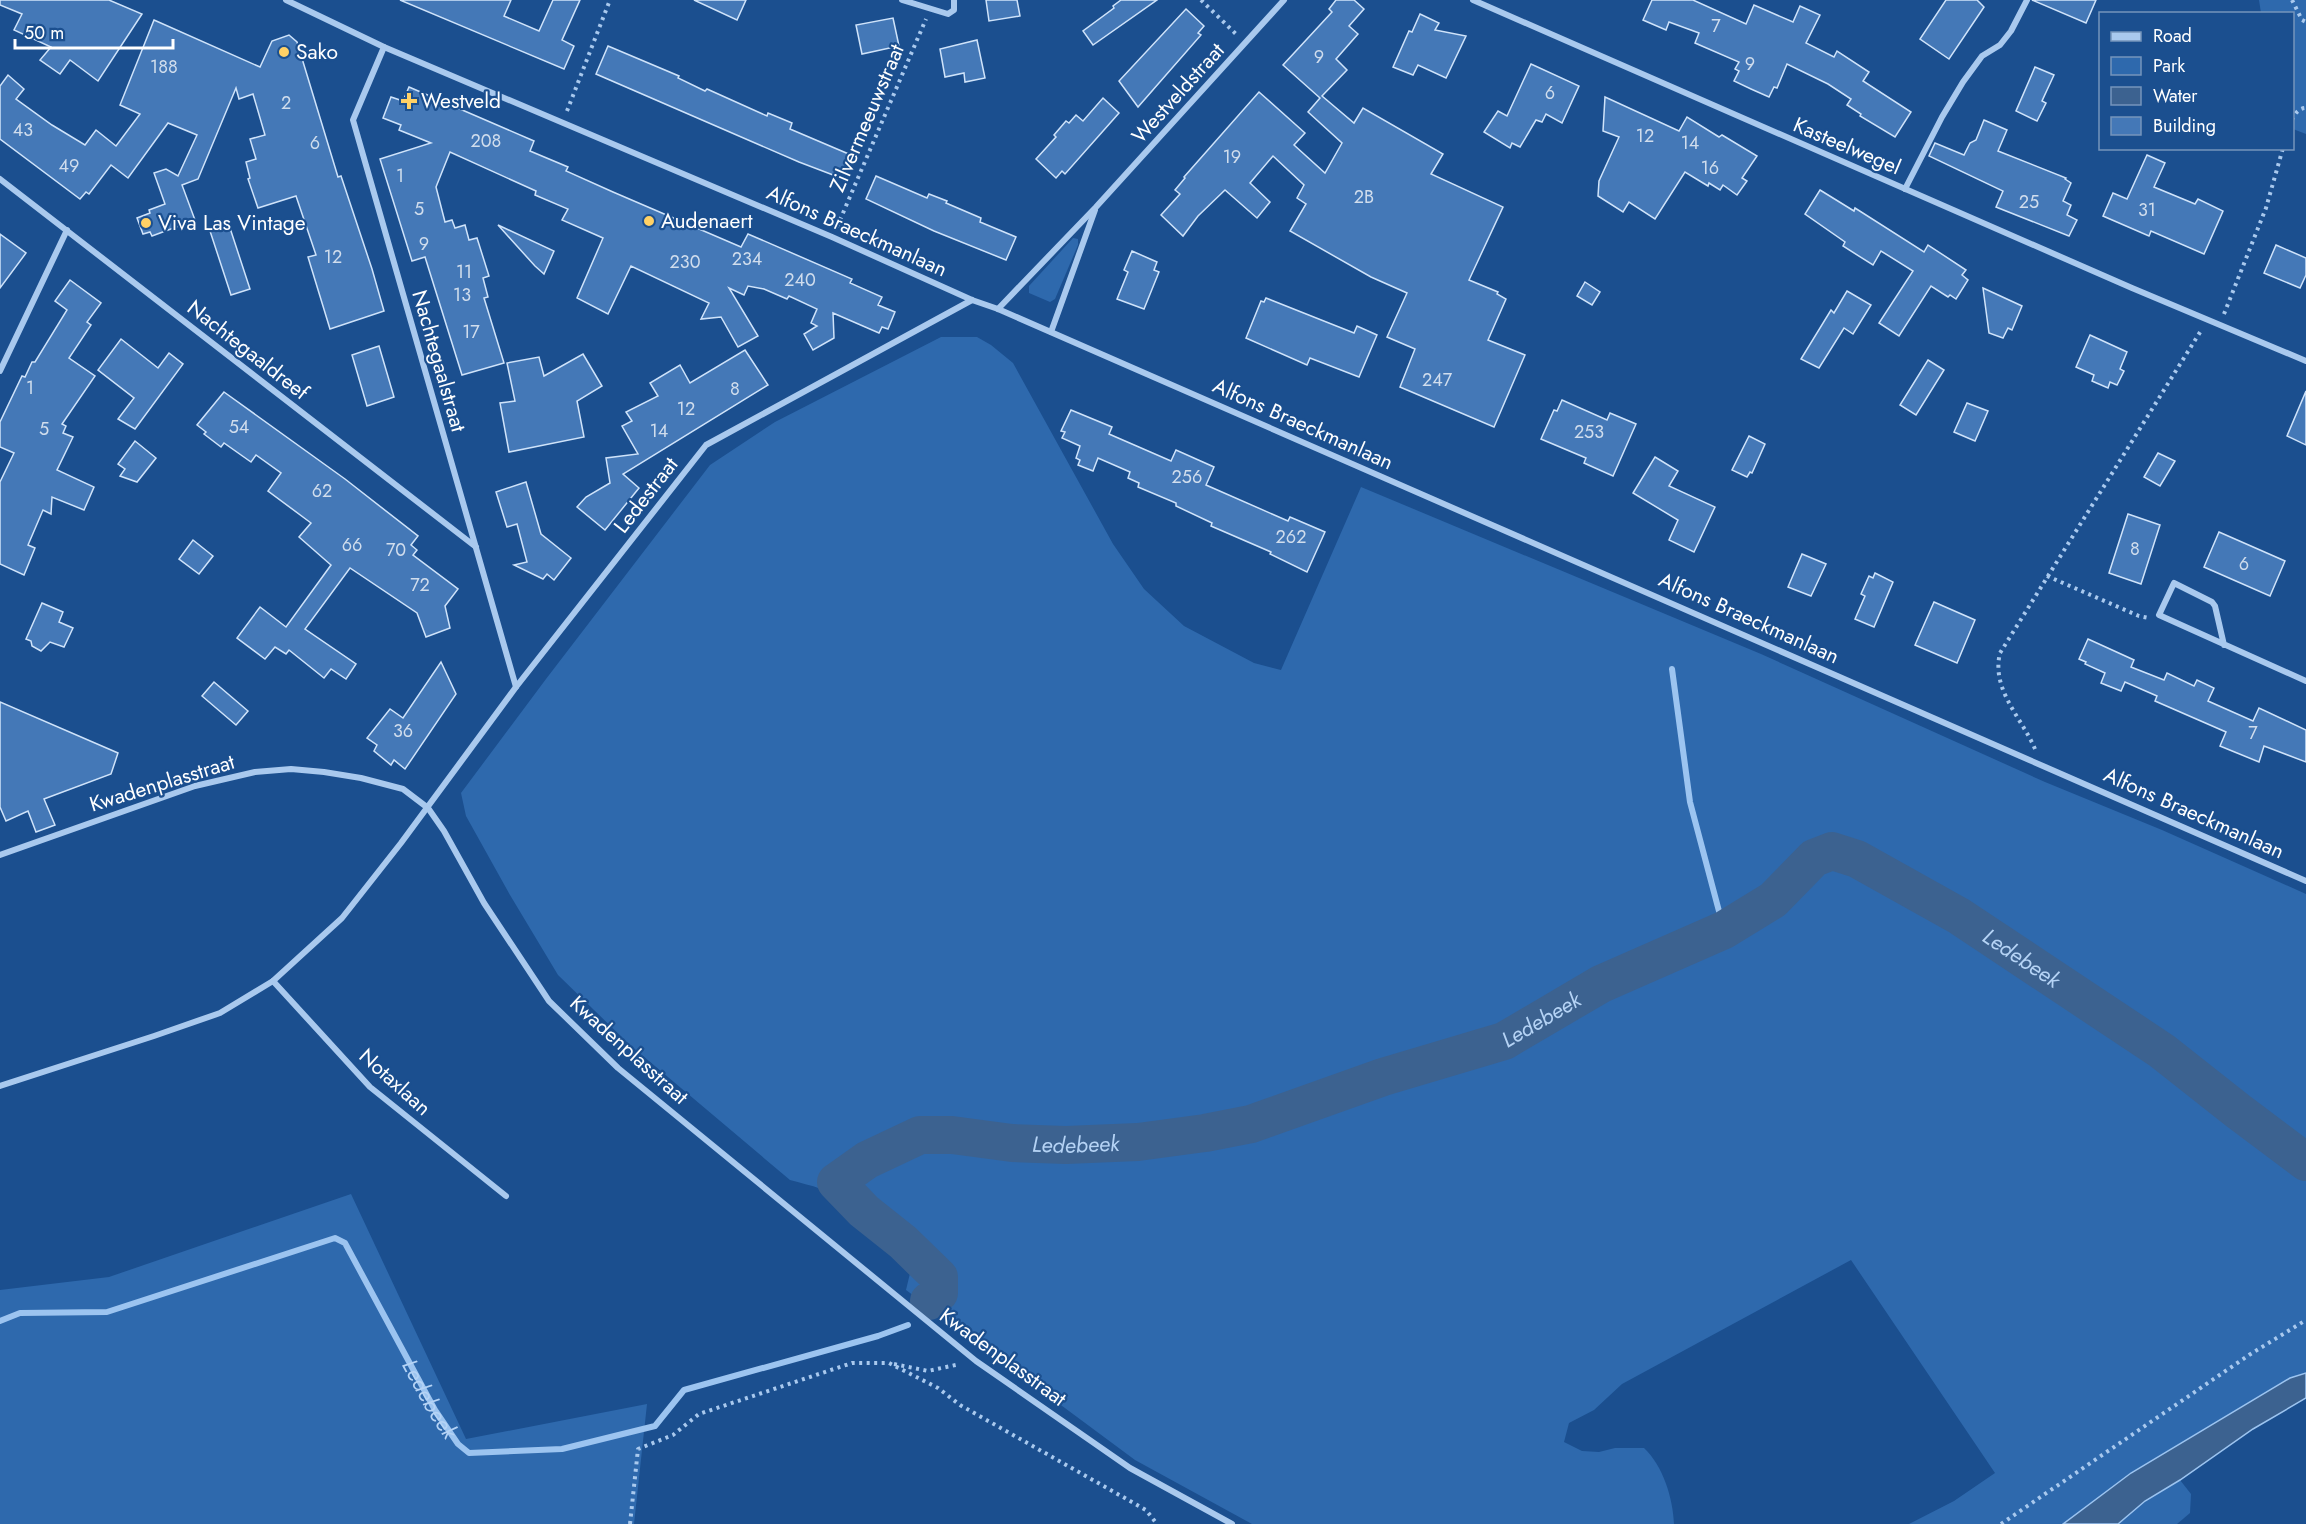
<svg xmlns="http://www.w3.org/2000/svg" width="2306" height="1524" font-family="Jost,sans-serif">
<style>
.green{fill:#2e69ad}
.water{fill:#3c6290;stroke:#9cc4f0;stroke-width:1.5}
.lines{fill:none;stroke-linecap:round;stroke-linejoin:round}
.stream{stroke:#9cc4f0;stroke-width:6}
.river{stroke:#3c6290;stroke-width:38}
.building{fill:#4478b7;stroke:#cfe3fa;stroke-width:1.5}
.path{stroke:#a9c9ee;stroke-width:4;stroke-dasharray:3 4.5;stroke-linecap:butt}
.minor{stroke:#a9c9ee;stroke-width:6}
.poi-dot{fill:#ffd166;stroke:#1b4f8f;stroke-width:2}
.labels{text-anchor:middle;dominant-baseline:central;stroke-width:4.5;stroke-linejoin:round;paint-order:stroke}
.number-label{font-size:18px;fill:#d0dded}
.poi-label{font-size:21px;fill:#fff;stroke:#1b4f8f;text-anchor:start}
.street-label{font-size:21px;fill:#fff;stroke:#1b4f8f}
.water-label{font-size:22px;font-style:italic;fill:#b5d3f5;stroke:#1b4f8f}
</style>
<rect width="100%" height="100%" fill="#1b4f8f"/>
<g class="green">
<path d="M 2259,0 L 2306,0 L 2306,134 L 2293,129 L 2292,14 L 2261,13 Z"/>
<path d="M 1073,238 L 1078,239 L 1078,245 L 1055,299 L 1050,302 L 1029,293 L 1029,286 Z"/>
<path d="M 941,337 L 977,337 L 991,345 L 1013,363 L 1113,544 L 1144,589 L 1184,626 L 1254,663 L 1281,670 L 1361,487 L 1761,654 L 2045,782 L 2162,830 L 2306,894 L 2306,1373 L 2290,1378 L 2131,1473 L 2063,1524 L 1909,1524 L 1954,1501 L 1995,1473 L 1851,1260 L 1622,1384 L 1594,1410 L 1569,1423 L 1564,1442 L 1582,1451 L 1599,1452 L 1615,1448 L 1644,1448 C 1663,1466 1673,1498 1674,1524 L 1252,1524 L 1135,1460 L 906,1290 L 911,1269 C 890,1246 850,1201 821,1189 C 811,1185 800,1183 790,1180 L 630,1045 L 558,975 L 510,895 L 466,816 L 461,793 L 546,679 L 710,465 L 775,422 Z"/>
<path d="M 351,1194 L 466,1439 L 647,1404 L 634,1524 L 0,1524 L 0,1290 L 109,1277 Z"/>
<path d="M 2180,1480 L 2191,1494 L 2190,1513 L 2177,1524 L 2118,1524 L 2145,1501 Z"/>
</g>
<path class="water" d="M 2306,1373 L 2306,1398 L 2253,1429 L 2180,1480 L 2145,1501 L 2118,1524 L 2063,1524 L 2131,1473 L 2290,1378 Z"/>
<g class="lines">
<g class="stream">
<path d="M 1672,669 L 1690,802 L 1724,930"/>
<path id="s1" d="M 0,1321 L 20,1313 L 107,1312 L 335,1238 L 345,1243 L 435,1410 L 458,1444 L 469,1453 L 562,1449 L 655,1426 L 684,1390 L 878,1336 L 908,1325"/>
</g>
<path class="river" id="s2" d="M 929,1301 L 939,1293 L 939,1277 L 903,1242 L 864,1211 L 836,1182 L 867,1160 L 920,1135 L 952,1135 L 1012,1143 L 1066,1145 L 1138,1142 L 1205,1133 L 1251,1124 L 1383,1077 L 1504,1041 L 1601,984 L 1724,930 L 1773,900 L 1814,858 L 1832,851 L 1857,859 L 1959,916 L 2162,1051 L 2238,1111 L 2306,1162"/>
</g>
<g class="building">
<path d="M 0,0 L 109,0 L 142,14 L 98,81 L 70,60 L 60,74 L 40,60 L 51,47 L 14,30 L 22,14 L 0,5 Z"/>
<path d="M 400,0 L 511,0 L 504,16 L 539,31 L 553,0 L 580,0 L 562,40 L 574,46 L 564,69 Z"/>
<path d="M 694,0 L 746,0 L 737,20 Z"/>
<path d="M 986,0 L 1017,0 L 1020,16 L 989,21 Z"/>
<path d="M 1121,0 L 1157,0 L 1093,45 L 1083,31 L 1114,8 L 1113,6 Z"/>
<path d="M 1336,0 L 1354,0 L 1364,9 L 1349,26 L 1358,34 L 1336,59 L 1347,70 L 1322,96 L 1354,123 L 1363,108 L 1443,154 L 1431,174 L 1503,207 L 1469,280 L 1498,292 L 1497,294 L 1506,299 L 1488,340 L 1525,355 L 1494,427 L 1400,387 L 1415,349 L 1387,337 L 1407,293 L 1371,277 L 1290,231 L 1306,204 L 1297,198 L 1304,185 L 1273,156 L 1250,183 L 1270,202 L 1257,218 L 1225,190 L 1198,216 L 1183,236 L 1161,215 L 1180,194 L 1175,190 L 1185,178 L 1184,177 L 1259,92 L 1305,133 L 1294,145 L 1325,173 L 1342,143 L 1308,112 L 1320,98 L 1283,65 L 1332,12 L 1329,9 Z"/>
<path d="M 1652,0 L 1693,0 L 1746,24 L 1754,5 L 1793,22 L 1800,6 L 1820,15 L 1806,43 L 1834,57 L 1837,51 L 1869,72 L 1863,81 L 1911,112 L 1895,137 L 1860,116 L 1861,114 L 1847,105 L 1851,99 L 1828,84 L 1787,64 L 1777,88 L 1774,87 L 1769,97 L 1751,89 L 1734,81 L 1739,71 L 1735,69 L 1739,62 L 1695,43 L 1699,33 L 1669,22 L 1666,30 L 1643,20 Z"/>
<path d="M 1946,0 L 1977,0 L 1984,7 L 1949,59 L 1920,39 Z"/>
<path d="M 2032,0 L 2096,0 L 2086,23 Z"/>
<path d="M 1186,9 L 1204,26 L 1198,33 L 1201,35 L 1138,107 L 1119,81 Z"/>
<path d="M 1420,14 L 1439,23 L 1435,30 L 1466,36 L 1446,78 L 1418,65 L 1413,75 L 1393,67 L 1409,31 L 1412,32 Z"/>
<path d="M 893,18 L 899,46 L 862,54 L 856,25 Z"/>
<path d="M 154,20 L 260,67 L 272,41 L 289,35 L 297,42 L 338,177 L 341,176 L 372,269 L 384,311 L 330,329 L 308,257 L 316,255 L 296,196 L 258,208 L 248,179 L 250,178 L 246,162 L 256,159 L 250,139 L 265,135 L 253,94 L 239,99 L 236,88 L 198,179 L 182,185 L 195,220 L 152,236 L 150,232 L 143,234 L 137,218 L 150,213 L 149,210 L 165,204 L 154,173 L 166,169 L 178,176 L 197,135 L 168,123 L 128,178 L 111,165 L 89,194 L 86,192 L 80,199 L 0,139 L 0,86 L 8,75 L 24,89 L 16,99 L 52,125 L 85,145 L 96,130 L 116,146 L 140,114 L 120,105 Z"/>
<path d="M 977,40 L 985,78 L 965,82 L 964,73 L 945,77 L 940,49 Z"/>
<path d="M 608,46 L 679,76 L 678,78 L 705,91 L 707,89 L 767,116 L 768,113 L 792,123 L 790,129 L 851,155 L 841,178 L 799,162 L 596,74 Z"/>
<path d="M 1531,64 L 1579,86 L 1562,123 L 1546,114 L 1542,122 L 1536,120 L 1520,147 L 1512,143 L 1510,148 L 1484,132 L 1498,111 L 1507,116 Z"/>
<path d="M 2035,67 L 2054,75 L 2042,101 L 2046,103 L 2037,121 L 2016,111 Z"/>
<path d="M 409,87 L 534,141 L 530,151 L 568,167 L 566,171 L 613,192 L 741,247 L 748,234 L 852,279 L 850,283 L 882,297 L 878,305 L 895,312 L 888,329 L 882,327 L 879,333 L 833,313 L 834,338 L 813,350 L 804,334 L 817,326 L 811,323 L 817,309 L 789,296 L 787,299 L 764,289 L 748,286 L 744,295 L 729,288 L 758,336 L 738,347 L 721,317 L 701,319 L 709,303 L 631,266 L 608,314 L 577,298 L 603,238 L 562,220 L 568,209 L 535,195 L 536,191 L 450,152 L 436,187 L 445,222 L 452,220 L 455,228 L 465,225 L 469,240 L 477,238 L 489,276 L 483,278 L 488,297 L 484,298 L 504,363 L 462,375 L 425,257 L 412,261 L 380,159 L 431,143 L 399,130 L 401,125 L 383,118 L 391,97 L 403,101 Z"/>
<path d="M 1605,97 L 1679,131 L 1687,117 L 1719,137 L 1722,135 L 1757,156 L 1742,178 L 1747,181 L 1737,195 L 1723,185 L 1720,190 L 1709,183 L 1708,186 L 1685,172 L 1655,219 L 1629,202 L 1623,212 L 1598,196 L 1599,181 L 1619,137 L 1603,131 Z"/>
<path d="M 1103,98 L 1119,113 L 1065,174 L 1062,171 L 1056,178 L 1036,159 L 1056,137 L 1054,135 L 1066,121 L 1069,123 L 1076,115 L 1083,121 Z"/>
<path d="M 1984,120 L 2007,130 L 1998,151 L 2066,178 L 2065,179 L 2071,183 L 2063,201 L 2071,205 L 2067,215 L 2077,220 L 2069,236 L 1996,207 L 2003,191 L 1929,156 L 1935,143 L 1964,155 L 1970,143 L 1976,140 Z"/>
<path d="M 2147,155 L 2165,163 L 2154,187 L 2195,204 L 2198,199 L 2223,211 L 2204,254 L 2151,231 L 2149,236 L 2103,216 L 2113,193 L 2127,199 Z"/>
<path d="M 876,176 L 927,198 L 929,194 L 947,201 L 946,203 L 981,218 L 980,222 L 1016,237 L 1006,260 L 934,231 L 866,199 Z"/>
<path d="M 1820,190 L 1854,211 L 1855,208 L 1924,252 L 1928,245 L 1966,270 L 1962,275 L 1968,280 L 1956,299 L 1950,295 L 1948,297 L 1931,286 L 1899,336 L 1879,323 L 1913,271 L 1881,251 L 1873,265 L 1843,246 L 1845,242 L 1805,214 Z"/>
<path d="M 229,225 L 250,289 L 231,295 L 210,231 Z"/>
<path d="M 498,225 L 554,251 L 544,274 L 535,266 Z"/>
<path d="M 0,234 L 26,253 L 0,288 Z"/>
<path d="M 2276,245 L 2306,258 L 2306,275 L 2300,288 L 2264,273 Z"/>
<path d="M 1132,251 L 1157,262 L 1154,270 L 1159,272 L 1144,309 L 1117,299 L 1128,272 L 1124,270 Z"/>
<path d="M 70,280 L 101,303 L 87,322 L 91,325 L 69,358 L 95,376 L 62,424 L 66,426 L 63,433 L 73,437 L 57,470 L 94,487 L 84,510 L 52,497 L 51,514 L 43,510 L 28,545 L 35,548 L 24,575 L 0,564 L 0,482 L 14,453 L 0,447 L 0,422 L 22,376 L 25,377 L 32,362 L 35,362 L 67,310 L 55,301 Z"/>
<path d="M 1585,282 L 1600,292 L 1592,305 L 1577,296 Z"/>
<path d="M 1983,288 L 2022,306 L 2012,330 L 2008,328 L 2003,338 L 1989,333 Z"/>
<path d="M 1847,291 L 1871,305 L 1853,334 L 1844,328 L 1819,368 L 1801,359 L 1831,310 L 1834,313 Z"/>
<path d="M 1266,298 L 1354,333 L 1357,326 L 1377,335 L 1359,377 L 1310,358 L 1307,365 L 1246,338 L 1261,301 L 1264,302 Z"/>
<path d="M 2090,335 L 2127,352 L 2120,369 L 2124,371 L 2117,385 L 2110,382 L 2108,388 L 2092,381 L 2094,375 L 2076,367 Z"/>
<path d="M 121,339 L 158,368 L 169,353 L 183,364 L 135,429 L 118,419 L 134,398 L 98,370 Z"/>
<path d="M 379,346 L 394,397 L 367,406 L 352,355 Z"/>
<path d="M 745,350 L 768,385 L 623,474 L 639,488 L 605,530 L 577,507 L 586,497 L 610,483 L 606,458 L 638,454 L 622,426 L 632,421 L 626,412 L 658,396 L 650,383 L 680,365 L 690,383 Z"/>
<path d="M 583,354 L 602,386 L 577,401 L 584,437 L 509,452 L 500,403 L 515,401 L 507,363 L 539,357 L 544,376 Z"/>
<path d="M 1928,360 L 1944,370 L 1916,415 L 1900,405 Z"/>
<path d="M 2306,391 L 2306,445 L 2287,436 Z"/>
<path d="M 224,392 L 345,479 L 418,536 L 411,545 L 417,550 L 413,555 L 458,589 L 445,606 L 450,628 L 426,637 L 417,613 L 350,568 L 305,629 L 356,664 L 346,679 L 331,669 L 324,678 L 289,650 L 286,654 L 275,647 L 265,659 L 237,638 L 260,607 L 286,627 L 331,565 L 299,537 L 311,523 L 268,491 L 281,473 L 256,455 L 251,462 L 224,443 L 221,447 L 204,434 L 206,432 L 197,425 Z"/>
<path d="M 1562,400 L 1607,420 L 1610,413 L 1636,424 L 1613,476 L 1584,463 L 1586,458 L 1541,439 L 1554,410 L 1557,411 Z"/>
<path d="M 1967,403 L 1988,411 L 1975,441 L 1954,432 Z"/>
<path d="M 1071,410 L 1112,427 L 1109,434 L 1171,461 L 1176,450 L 1214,467 L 1206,485 L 1288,521 L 1290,517 L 1325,532 L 1307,572 L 1270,554 L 1271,552 L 1211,526 L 1212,523 L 1176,506 L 1176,503 L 1138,487 L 1139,483 L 1128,478 L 1130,472 L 1098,458 L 1093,471 L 1078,465 L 1080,460 L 1076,458 L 1080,446 L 1062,438 L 1065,432 L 1061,431 Z"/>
<path d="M 1749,436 L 1765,444 L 1752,473 L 1750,472 L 1747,477 L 1732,470 Z"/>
<path d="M 135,441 L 156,458 L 137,482 L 120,476 L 125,469 L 118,464 Z"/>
<path d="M 2158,453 L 2175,461 L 2160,486 L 2144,477 Z"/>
<path d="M 1655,457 L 1678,471 L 1669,486 L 1715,507 L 1694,552 L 1669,540 L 1678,520 L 1633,493 Z"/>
<path d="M 526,482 L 541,534 L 571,558 L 554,580 L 547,574 L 543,579 L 514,565 L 527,562 L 517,524 L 507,527 L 496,492 Z"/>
<path d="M 2128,514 L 2160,525 L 2141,584 L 2109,573 Z"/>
<path d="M 2219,532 L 2285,561 L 2270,596 L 2204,567 Z"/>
<path d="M 193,540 L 213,556 L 199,574 L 179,559 Z"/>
<path d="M 1802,554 L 1826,564 L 1811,596 L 1788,587 Z"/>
<path d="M 1875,573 L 1893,582 L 1874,627 L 1855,619 L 1865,596 L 1861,594 L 1869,576 L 1873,578 Z"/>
<path d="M 1934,602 L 1975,620 L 1957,663 L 1915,645 Z"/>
<path d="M 42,603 L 63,612 L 59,622 L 73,628 L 64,647 L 50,642 L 41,651 L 32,646 L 31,641 L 26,639 Z"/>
<path d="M 2088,639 L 2134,660 L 2131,667 L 2164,680 L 2167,673 L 2194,686 L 2197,680 L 2214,688 L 2208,701 L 2253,721 L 2259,708 L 2306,730 L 2306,762 L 2264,746 L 2259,762 L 2220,746 L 2226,732 L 2155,701 L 2157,696 L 2125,682 L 2121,691 L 2101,683 L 2105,673 L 2085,664 L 2086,662 L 2079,659 Z"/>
<path d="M 441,662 L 456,694 L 405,769 L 394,760 L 391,765 L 374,751 L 377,745 L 367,738 L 390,709 L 403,718 Z"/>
<path d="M 214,682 L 248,711 L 236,725 L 202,696 Z"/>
<path d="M 0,702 L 118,753 L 111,774 L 44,799 L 55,825 L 36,832 L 28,811 L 6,821 L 0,807 Z"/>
</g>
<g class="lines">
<g class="path">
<path d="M 1201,0 L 1237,35"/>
<path d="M 2292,0 L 2302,20 L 2306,22"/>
<path d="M 567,111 L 610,0"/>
<path d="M 2292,120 C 2295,113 2299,108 2306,108"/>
<path d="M 837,227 L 926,19"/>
<path d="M 2224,314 L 2266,208 L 2283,148"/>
<path d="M 2047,576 L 2139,616 L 2149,618"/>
<path d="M 2035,749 C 2022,718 1991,690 2000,653 L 2202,329"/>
<path d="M 894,1364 L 928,1371 L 960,1364"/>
<path d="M 630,1524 L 638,1449 L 673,1435 L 699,1414 L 852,1363 L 889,1363 L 938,1388 L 960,1405 L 1146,1510 L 1157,1524"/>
<path d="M 2001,1524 L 2249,1355 L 2306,1320"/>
</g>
<g class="minor">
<path d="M 286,0 L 384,47 L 832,237 L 972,300 L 998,309 L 2306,881"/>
<path d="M 902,0 L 948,14 L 954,10 L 954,0"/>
<path d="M 1473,0 L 2132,288 L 2306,361"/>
<path d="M 384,47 L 353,120 L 516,687"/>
<path d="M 0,179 L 476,547"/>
<path d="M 1905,189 L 1942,117 L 1963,82 L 1982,56 L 2000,45 L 2011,31 L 2027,0"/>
<path d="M 998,309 L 1096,207 L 1284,0"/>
<path d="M 1051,332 L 1095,210"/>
<path d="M 0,371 L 67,230"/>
<path d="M 2224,645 L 2215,606 L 2212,602 L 2174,583 L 2159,615 L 2306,681"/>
<path d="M 0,855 L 195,786 L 255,772 L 291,769 L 324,772 L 361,778 L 403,789 L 428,808 L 444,831 L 484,903 L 549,1001 L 618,1068 L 976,1361 L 1130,1468 L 1232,1524"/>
<path d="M 273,981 L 370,1087 L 506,1196"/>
<path d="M 0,1086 L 154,1036 L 220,1013 L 273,981 L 342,918 L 401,843 L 516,687 L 706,445 L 972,300"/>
</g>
</g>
<g class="poi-dot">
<circle cx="284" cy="52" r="6"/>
<path d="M406 92h6v6h6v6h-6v6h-6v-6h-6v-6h6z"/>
<circle cx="649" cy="221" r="6"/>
<circle cx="146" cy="223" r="6"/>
</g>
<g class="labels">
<g class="number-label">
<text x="1716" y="26">7</text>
<text x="1319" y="57">9</text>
<text x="1750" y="64">9</text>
<text x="164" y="67">188</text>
<text x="1550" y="93">6</text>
<text x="286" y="103">2</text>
<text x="23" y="130">43</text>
<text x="1645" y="136">12</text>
<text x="486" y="141">208</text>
<text x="315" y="143">6</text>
<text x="1690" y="143">14</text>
<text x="1232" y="157">19</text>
<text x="69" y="166">49</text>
<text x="1710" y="168">16</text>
<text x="400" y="176">1</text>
<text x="1364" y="197">2B</text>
<text x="2029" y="202">25</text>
<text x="419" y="209">5</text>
<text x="2147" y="210">31</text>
<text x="424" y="244">9</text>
<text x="333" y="257">12</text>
<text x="747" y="259">234</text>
<text x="685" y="262">230</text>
<text x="464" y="272">11</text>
<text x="800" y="280">240</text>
<text x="462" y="295">13</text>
<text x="471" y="332">17</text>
<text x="1437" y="380">247</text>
<text x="30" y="388">1</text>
<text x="735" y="389">8</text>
<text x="686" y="409">12</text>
<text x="239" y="427">54</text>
<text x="44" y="429">5</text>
<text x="659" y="431">14</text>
<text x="1589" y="432">253</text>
<text x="1187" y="477">256</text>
<text x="322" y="491">62</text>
<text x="1291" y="537">262</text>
<text x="352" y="545">66</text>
<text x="2135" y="549">8</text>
<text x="396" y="550">70</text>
<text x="2244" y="564">6</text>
<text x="420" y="585">72</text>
<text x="403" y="731">36</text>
<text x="2253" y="733">7</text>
</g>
<g class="poi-label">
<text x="296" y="52">Sako</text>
<text x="421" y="101">Westveld</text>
<text x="661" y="221">Audenaert</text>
<text x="158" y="223">Viva Las Vintage</text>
</g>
<g class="street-label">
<text transform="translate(1178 93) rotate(-48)">Westveldstraat</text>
<text transform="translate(867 118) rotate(-67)">Zilvermeeuwstraat</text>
<text transform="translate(1847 146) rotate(23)">Kasteelwegel</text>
<text transform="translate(857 231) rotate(24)">Alfons Braeckmanlaan</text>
<text transform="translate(248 350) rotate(38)">Nachtegaaldreef</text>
<text transform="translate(439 361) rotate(74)">Nachtegaalstraat</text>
<text transform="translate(1303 424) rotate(24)">Alfons Braeckmanlaan</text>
<text transform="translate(646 495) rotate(-52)">Ledestraat</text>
<text transform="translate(1749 618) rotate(24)">Alfons Braeckmanlaan</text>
<text transform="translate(162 783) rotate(-17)">Kwadenplasstraat</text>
<text transform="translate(2194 813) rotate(24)">Alfons Braeckmanlaan</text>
<text transform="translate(629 1050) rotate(42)">Kwadenplasstraat</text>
<text transform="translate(395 1082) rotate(42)">Notaxlaan</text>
<text transform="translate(1003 1357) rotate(36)">Kwadenplasstraat</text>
</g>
<g class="water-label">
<text stroke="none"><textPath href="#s2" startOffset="1466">Ledebeek</textPath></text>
<text stroke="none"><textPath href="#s2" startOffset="908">Ledebeek</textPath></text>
<text stroke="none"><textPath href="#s2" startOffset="422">Ledebeek</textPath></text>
<text stroke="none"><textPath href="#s1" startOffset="537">Ledebeek</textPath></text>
</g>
</g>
<rect x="2099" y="12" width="195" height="138" fill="#1b4f8f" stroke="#7695bc" stroke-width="1.5"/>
<rect x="2111" y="32" width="30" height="9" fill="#a9c9ee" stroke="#7695bc" stroke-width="1.5"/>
<text x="2153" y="42" font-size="18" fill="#ffffff">Road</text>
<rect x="2111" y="57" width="30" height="18" fill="#2e69ad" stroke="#7695bc" stroke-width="1.5"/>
<text x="2153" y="72" font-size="18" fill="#ffffff">Park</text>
<rect x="2111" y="87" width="30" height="18" fill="#3c6290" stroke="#7695bc" stroke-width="1.5"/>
<text x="2153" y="102" font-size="18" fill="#ffffff">Water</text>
<rect x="2111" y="117" width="30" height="18" fill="#4478b7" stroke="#7695bc" stroke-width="1.5"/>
<text x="2153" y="132" font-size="18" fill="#ffffff">Building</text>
<path d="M15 39v9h158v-9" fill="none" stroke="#ffffff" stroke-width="3"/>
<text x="24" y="39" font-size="18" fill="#ffffff" stroke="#1b4f8f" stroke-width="4.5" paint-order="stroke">50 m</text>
</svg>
